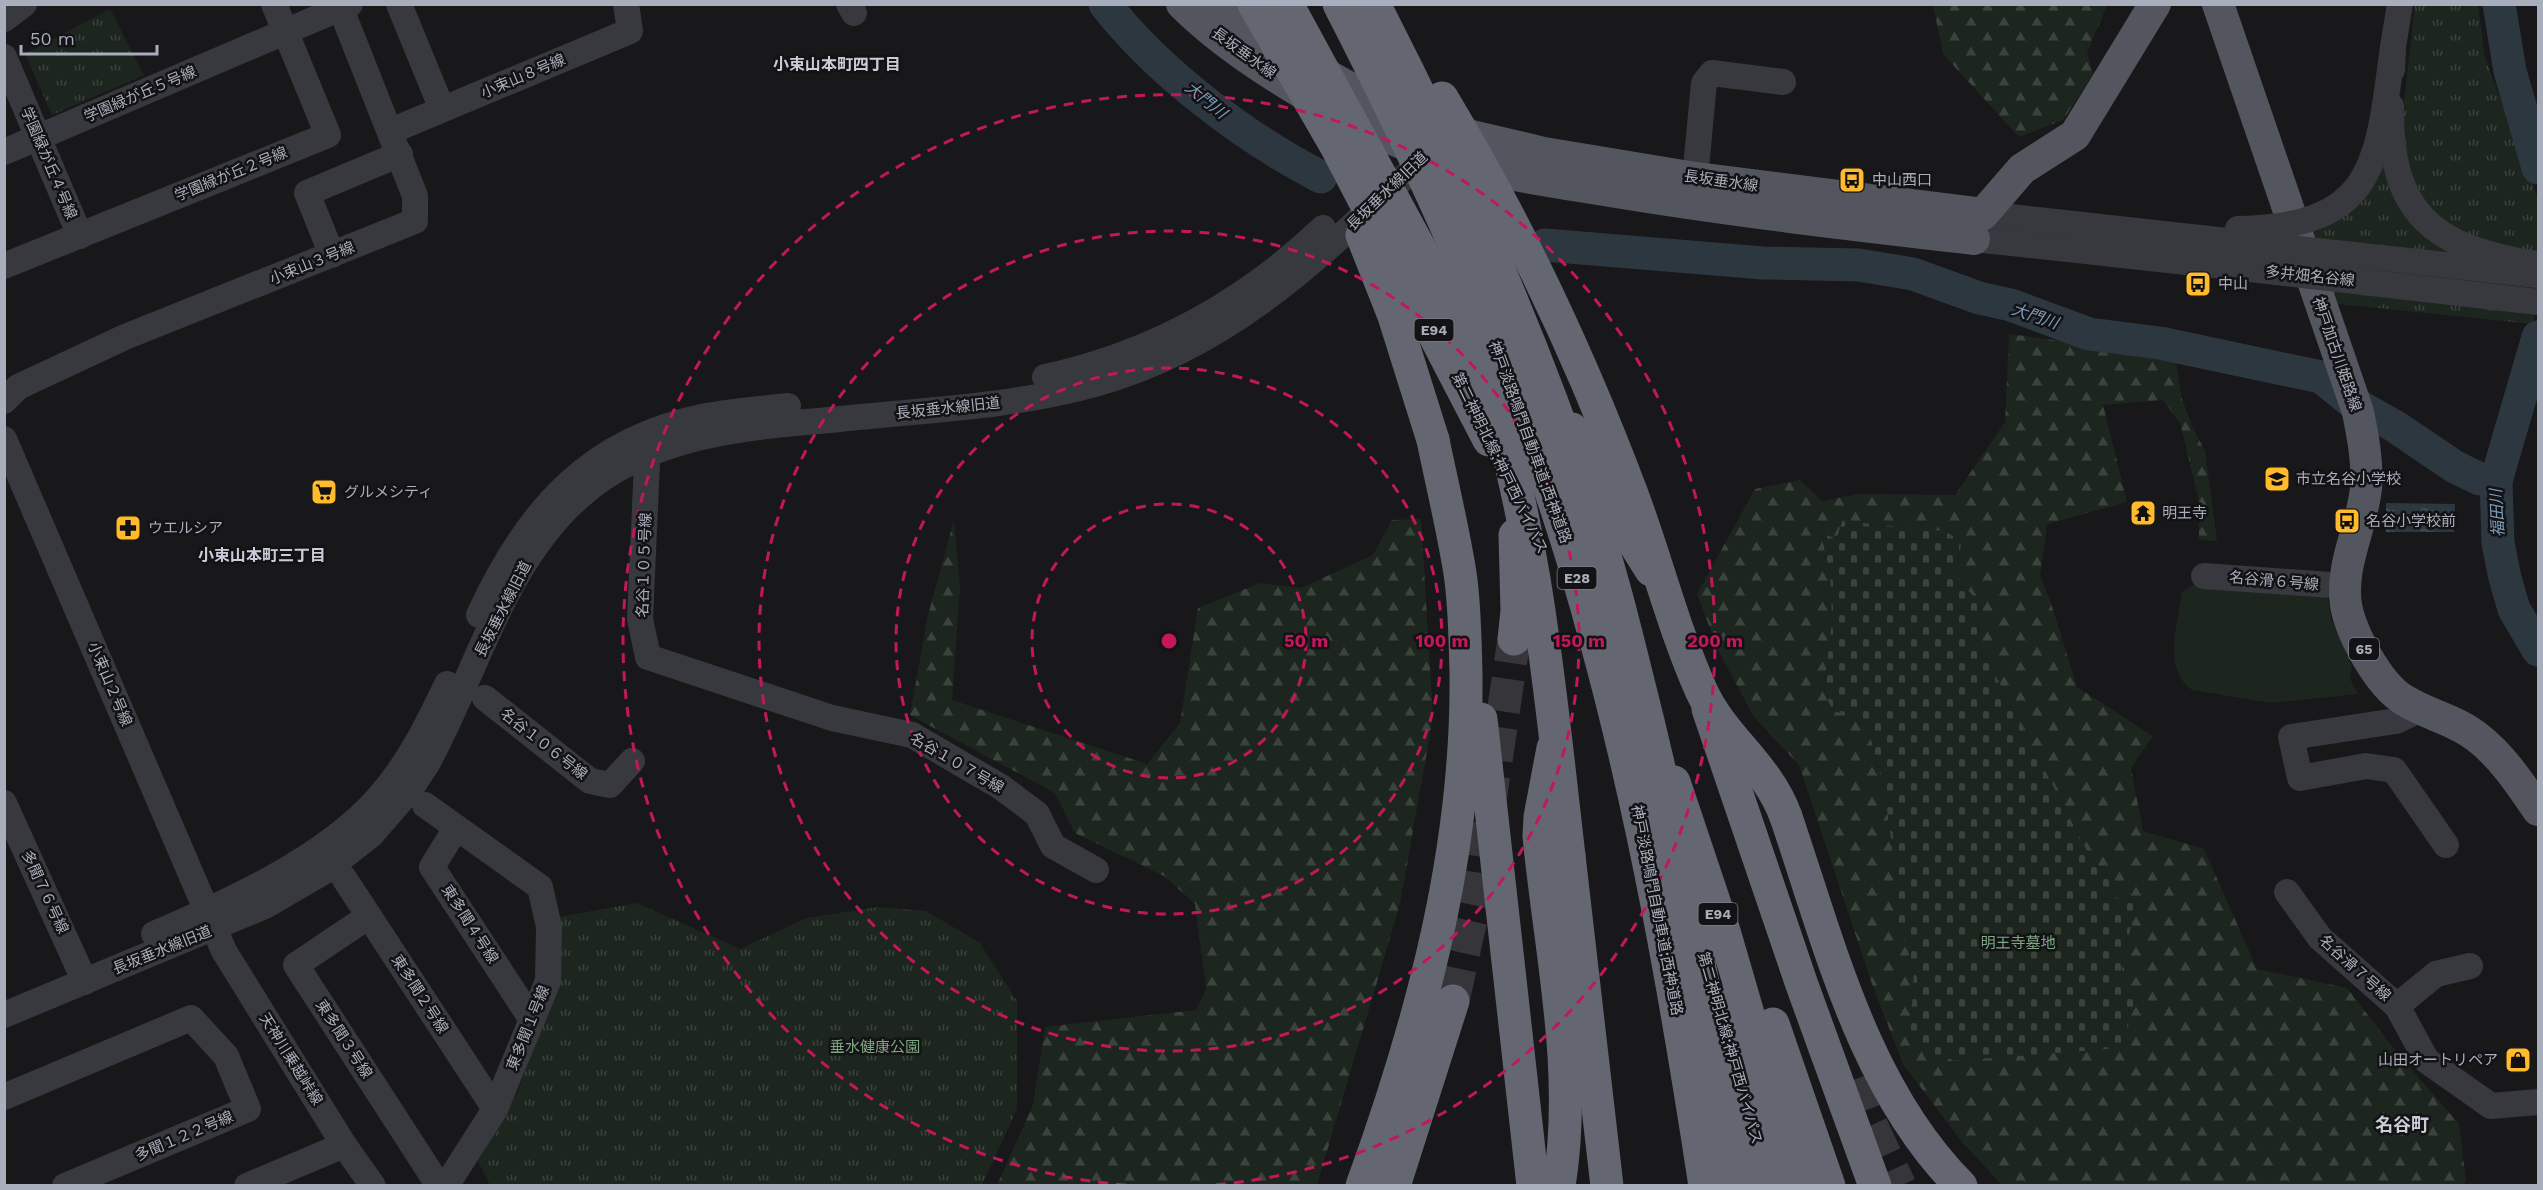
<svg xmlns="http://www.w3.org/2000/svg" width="2543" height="1190" font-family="'Work Sans','Noto Sans JP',sans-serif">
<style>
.forest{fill:url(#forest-firs);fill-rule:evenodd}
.cemetery{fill:url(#cemetery-stones)}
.park{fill:url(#park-tufts)}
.garden{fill:#1d261e}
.water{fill:url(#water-ripples)}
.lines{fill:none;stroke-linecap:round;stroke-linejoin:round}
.river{stroke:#2c3740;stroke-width:33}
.highway-tunnel{stroke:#35353a;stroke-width:33;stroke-dasharray:33 16;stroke-linecap:butt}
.minor{stroke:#38393f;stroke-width:26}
.major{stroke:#54565f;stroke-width:32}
.highway{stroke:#646771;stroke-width:33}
.minor-bridge{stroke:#38393f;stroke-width:26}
.highway-bridge{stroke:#646771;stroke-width:33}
.ring{fill:none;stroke:#c2185b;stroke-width:3;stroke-dasharray:10 8}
.labels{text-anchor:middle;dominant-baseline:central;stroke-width:5;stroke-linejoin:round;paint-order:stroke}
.shield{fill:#131215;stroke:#7b7f89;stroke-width:1.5}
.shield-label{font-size:14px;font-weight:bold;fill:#a8aebb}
.street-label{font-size:15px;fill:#a8aebb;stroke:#131215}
.poi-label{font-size:15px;fill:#a8aebb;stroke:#131215;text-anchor:start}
.park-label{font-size:15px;fill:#7ea881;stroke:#131215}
.neighbourhood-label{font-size:16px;font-weight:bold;fill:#cacdd7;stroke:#131215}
.water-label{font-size:16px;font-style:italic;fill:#7c9cb9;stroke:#131215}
.quarter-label{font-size:18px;font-weight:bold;fill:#cacdd7;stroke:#131215}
.centre{fill:#c2185b;stroke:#131215;stroke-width:3}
.ring-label{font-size:18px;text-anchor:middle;font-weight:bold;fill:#c2185b;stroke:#131215;stroke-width:5;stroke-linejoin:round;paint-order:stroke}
</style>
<defs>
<pattern id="forest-firs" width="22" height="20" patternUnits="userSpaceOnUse" patternTransform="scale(1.5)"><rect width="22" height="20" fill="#1d261e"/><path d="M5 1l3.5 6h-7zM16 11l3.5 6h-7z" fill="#3b433d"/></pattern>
<pattern id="cemetery-stones" width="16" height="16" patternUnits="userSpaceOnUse" patternTransform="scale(1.5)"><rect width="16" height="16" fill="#1d261e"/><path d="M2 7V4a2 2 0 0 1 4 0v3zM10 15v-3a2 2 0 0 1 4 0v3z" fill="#3b433d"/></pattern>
<pattern id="park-tufts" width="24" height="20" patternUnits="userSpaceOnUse" patternTransform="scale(1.5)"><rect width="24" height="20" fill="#1d261e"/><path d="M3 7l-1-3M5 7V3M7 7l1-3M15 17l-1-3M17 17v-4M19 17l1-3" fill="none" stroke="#3b433d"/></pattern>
<pattern id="water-ripples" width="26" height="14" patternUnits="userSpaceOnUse" patternTransform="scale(1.5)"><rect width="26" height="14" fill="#2c3740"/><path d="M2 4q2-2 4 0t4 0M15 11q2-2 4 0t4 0" fill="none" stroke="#48515a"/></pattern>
</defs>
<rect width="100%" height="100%" fill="#18171a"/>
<g class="forest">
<path d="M 1933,5 L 2107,5 L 2087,53 L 2093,74 L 2063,120 L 2019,137 L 1943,54 Z"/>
<path d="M 2009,334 L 2099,346 L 2176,362 L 2182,399 L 2192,426 L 2205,451 L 2217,541 L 2199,540 L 2199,501 L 2180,423 L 2163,400 L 2103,405 L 2127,502 L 2047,524 L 2040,576 L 2051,603 L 2077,687 L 2153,736 L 2131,768 L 2143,831 L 2204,849 L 2257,969 L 2347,988 L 2399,1055 L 2459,1124 L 2466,1181 L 2461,1186 L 2002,1185 L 1962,1142 L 1903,1064 L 1873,987 L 1799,765 L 1754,717 L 1719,652 L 1697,594 L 1755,489 L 1800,480 L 1822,501 L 1858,494 L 1955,495 L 2005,422 ZM 1842,521 L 1961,541 L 1958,579 L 1982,607 L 1977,640 L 2091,859 L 2106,872 L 2114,897 L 2136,903 L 2121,972 L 1910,1043 L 1914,967 L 1896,919 L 1896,876 L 1884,787 L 1868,728 L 1832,709 L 1824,692 L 1832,619 L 1830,573 L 1821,533 L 1837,539 Z"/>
<path d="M 1421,519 L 1433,717 L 1400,904 L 1317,1185 L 997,1185 L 1033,1105 L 1045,1027 L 1196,1010 L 1206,989 L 1195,904 L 1164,876 L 1075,833 L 1055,793 L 910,715 L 928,615 L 954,520 L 960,588 L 952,700 L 1147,764 L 1180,723 L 1198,608 L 1260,583 L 1301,588 L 1373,555 L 1392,520 Z"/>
</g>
<path class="cemetery" d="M 1842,521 L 1944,531 L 1961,541 L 1958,579 L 1982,606 L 1977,640 L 2091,859 L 2106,872 L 2114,897 L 2136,903 L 2121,972 L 2137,998 L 2121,1048 L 1938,1062 L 1931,1050 L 1931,1044 L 1910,1043 L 1914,967 L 1896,919 L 1896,876 L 1884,787 L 1868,728 L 1832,709 L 1824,692 L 1832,619 L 1830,573 L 1821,533 L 1837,539 Z"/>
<g class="park">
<path d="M 2415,5 L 2478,5 L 2485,58 L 2537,196 L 2538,293 L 2533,324 L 2329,303 L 2301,228 L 2401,129 Z"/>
<path d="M 110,9 L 144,75 L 52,115 L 25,54 Z"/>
<path d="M 637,903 L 740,949 L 807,918 L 878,907 L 926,911 L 980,943 L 1017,1001 L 1017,1109 L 982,1185 L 490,1185 L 477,1159 L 518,1091 L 556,987 L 558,917 Z"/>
</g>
<path class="garden" d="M 2199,582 L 2322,591 L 2328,598 L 2331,619 L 2352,666 L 2350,679 L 2358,694 L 2272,703 L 2192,690 C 2162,669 2178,623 2182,592 Z"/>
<path class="water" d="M 2386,503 L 2455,504 L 2454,532 L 2386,532 Z"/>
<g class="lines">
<g class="river">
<path d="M 1105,4 C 1158,72 1245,138 1321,177"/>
<path d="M 2499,4 L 2510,71 L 2538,168"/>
<path d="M 1545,245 L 1763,263 L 1859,265 L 1913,274 L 1979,298 L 2011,305 L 2089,334 L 2160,343 L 2321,377 L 2352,402 L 2396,427 L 2455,467 L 2480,479 L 2496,481"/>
<path d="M 2538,337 L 2496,481 L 2498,543 L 2505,578 L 2514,609 L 2538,650"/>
</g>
<g class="highway-tunnel">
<path d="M 1453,1001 L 1476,896 L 1514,639"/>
<path d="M 1853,1080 L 1865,1112 L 1900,1186"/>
</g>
<g class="minor">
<path d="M 399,4 L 442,109"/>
<path d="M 849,4 L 854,13"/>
<path d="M 4,19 L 24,4"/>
<path d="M 4,57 L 80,236"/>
<path d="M 2392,70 L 2393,47 L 2400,4"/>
<path d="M 2391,106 C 2389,215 2435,248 2536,264"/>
<path d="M 391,131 L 630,31 L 626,4"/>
<path d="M 4,152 L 350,4"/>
<path d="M 1695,178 L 1704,83 L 1712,73 L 1783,82"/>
<path d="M 1983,214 L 2236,242"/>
<path d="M 1974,239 L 2232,267"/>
<path d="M 332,255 L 307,193 L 400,154"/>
<path d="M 4,266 L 328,135 L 274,4"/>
<path d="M 1045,377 C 1151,354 1244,303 1323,228"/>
<path d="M 4,401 L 18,387 L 125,337 L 415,221 L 415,196 L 339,4"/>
<path d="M 4,439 L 224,951 L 344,1145 L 373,1186"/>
<path d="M 648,441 L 640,619 L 648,657 L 832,718 L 912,735 L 1001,787 L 1037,814 L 1053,846 L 1096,870"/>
<path d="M 2204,576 L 2345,586"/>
<path d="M 479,615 C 527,511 589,439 706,416 C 733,411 761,409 788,406"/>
<path d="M 485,698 L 590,781 L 610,785 L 632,761"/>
<path d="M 2421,709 L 2396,721 L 2291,737 L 2300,778 L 2366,766 L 2394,770 L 2446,845"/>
<path d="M 4,803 L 85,982"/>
<path d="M 425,805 L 540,887 L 549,927 L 548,981 L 495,1109 L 446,1186"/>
<path d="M 456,828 L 432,867 L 532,1020"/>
<path d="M 344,878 L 495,1109"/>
<path d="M 2287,892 L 2320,938 L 2397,1006 L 2427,1061 L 2491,1106 L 2538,1102"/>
<path d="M 369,916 L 296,965 L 439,1186"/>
<path d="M 154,934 C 227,903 326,858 379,797 C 409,763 428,724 447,684"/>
<path d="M 2397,1006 L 2436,974 L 2470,966"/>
<path d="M 4,1015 L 265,906 L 325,871 L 371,835 L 410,790 L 427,764 C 475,677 502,565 579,497 C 651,433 748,427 840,419 C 925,410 1012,407 1095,384 C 1236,345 1326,250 1429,154 L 1429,151"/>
<path d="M 4,1097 L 191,1018 L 226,1056 L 248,1109 L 65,1186"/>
<path d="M 247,1186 L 344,1145"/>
</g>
<g class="major">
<path d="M 1182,4 C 1239,61 1353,128 1429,153 C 1487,173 1550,181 1610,191 C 1731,211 1853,225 1974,239"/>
<path d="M 1221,4 L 1291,55 L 1373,101 L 1429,126 L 1544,153 L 1695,178 L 1983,214 L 2022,169 L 2075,135 L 2155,4"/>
<path d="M 2218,4 L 2358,412 C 2363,437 2368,463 2366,488 C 2362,528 2340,564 2346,605 C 2351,634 2379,685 2404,700 C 2428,715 2456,720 2477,737 C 2502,756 2521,785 2538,810"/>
</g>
<g class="highway">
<path d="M 1572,429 L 1614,511 L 1651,570"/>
<path d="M 1514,639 L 1517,611 L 1515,535"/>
<path d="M 1708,709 L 1802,985 L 1875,1186"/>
<path d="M 1481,719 L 1533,1186"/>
<path d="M 1553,748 L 1540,817 L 1539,836 C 1550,952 1578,1069 1559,1186"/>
<path d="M 1674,782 L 1724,931 L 1798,1186"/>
<path d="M 1786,817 C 1829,943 1864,1089 1961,1186"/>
<path d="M 1569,856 L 1607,1186"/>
<path d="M 1718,1002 L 1768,1186"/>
<path d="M 1773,1024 L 1829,1186"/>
<path d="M 1362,1186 C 1422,1021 1468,849 1466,673 C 1465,640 1465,606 1460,573 C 1453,529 1442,484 1433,440"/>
<path d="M 1394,1186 L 1453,1001"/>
</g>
<g class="minor-bridge">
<path d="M 2238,229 C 2377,226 2377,164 2393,47"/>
<path d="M 2236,242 L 2538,275"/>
<path d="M 2232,267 L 2538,302"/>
</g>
<g class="highway-bridge">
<path d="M 1254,4 L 1336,146 L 1489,440"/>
<path d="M 1287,4 L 1460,322 L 1490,384"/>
<path d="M 1339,4 C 1444,208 1537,419 1596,641 C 1645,820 1677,1002 1705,1186"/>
<path d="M 1374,4 C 1458,167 1532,336 1590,509 C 1609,564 1623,621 1637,677 C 1680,845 1711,1014 1735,1186"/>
<path d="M 1442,98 C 1518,224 1580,356 1632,494 C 1656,558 1673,627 1701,690 C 1723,739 1767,764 1786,817"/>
<path d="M 1362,235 L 1394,316 L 1433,440"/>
<path d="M 1483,368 C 1536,524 1550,692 1569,856"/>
</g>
</g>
<g class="ring">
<circle cx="1169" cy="641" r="137"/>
<circle cx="1169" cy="641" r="273"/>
<circle cx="1169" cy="641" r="410"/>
<path d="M1126 1185A546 546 0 1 1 1212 1185"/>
</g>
<defs>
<g id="bus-square" transform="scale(1.35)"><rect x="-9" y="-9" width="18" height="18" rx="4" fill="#ffbb2b" stroke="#131215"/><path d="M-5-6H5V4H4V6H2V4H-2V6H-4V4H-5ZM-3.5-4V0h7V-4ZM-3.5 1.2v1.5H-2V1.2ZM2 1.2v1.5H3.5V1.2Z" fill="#111"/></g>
<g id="school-square" transform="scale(1.35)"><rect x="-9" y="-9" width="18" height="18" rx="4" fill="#ffbb2b" stroke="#131215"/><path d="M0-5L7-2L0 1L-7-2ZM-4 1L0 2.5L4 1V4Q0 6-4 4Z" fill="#111"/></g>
<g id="supermarket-square" transform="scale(1.35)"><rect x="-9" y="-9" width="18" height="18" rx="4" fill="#ffbb2b" stroke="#131215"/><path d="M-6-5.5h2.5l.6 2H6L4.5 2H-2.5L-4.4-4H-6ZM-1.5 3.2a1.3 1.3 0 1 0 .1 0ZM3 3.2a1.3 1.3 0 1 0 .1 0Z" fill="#111"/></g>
<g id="temple-square" transform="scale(1.35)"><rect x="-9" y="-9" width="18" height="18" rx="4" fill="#ffbb2b" stroke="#131215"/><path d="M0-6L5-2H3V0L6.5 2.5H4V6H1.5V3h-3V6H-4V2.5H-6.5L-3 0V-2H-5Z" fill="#111"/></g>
<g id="pharmacy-square" transform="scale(1.35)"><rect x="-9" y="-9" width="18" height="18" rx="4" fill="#ffbb2b" stroke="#131215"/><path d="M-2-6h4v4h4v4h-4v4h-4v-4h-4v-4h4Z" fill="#111"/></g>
<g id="shop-square" transform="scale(1.35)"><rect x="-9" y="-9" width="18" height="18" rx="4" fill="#ffbb2b" stroke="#131215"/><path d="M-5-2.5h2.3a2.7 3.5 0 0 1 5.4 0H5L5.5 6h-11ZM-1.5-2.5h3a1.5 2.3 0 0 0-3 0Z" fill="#111"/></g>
</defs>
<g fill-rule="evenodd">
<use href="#bus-square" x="1852" y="180"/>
<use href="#bus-square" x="2198" y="284"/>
<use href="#school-square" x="2277" y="479"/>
<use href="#supermarket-square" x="324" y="492"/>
<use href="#temple-square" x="2143" y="513"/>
<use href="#bus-square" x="2347" y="521"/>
<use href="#pharmacy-square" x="128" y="528"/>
<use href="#shop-square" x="2518" y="1060"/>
</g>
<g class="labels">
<g class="shield">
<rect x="1414.5" y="319" width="39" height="22" rx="4.5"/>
<rect x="1557.5" y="567" width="39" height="22" rx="4.5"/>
<rect x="2349" y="638" width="30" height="22" rx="4.5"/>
<rect x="1698.5" y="903" width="39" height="22" rx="4.5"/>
</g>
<g class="shield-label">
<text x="1434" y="330">E94</text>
<text x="1577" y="578">E28</text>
<text x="2364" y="649">65</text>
<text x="1718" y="914">E94</text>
</g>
<g class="street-label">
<text transform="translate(1244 53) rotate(36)">長坂垂水線</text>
<text transform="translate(523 76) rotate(-23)">小束山８号線</text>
<text transform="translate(140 94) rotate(-23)">学園緑が丘５号線</text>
<text transform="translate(49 163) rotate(67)">学園緑が丘４号線</text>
<text transform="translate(231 174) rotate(-22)">学園緑が丘２号線</text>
<text transform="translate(1721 181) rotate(8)">長坂垂水線</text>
<text transform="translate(1387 191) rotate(-44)">長坂垂水線旧道</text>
<text transform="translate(312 263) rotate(-22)">小束山３号線</text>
<text transform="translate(2310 276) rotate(6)">多井畑名谷線</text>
<text transform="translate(2337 354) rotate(71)">神戸加古川姫路線</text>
<text transform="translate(948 408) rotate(-6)">長坂垂水線旧道</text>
<text transform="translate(1530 442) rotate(70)">神戸淡路鳴門自動車道;西神道路</text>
<text transform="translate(1500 463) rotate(64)">第二神明北線;神戸西バイパス</text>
<text transform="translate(644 565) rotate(-88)">名谷１０５号線</text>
<text transform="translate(2274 581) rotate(5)">名谷滑６号線</text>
<text transform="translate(503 609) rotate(-63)">長坂垂水線旧道</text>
<text transform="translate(110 684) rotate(67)">小束山２号線</text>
<text transform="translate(544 744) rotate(38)">名谷１０６号線</text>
<text transform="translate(957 763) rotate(30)">名谷１０７号線</text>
<text transform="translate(45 892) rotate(65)">多聞７６号線</text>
<text transform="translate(1657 910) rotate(79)">神戸淡路鳴門自動車道;西神道路</text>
<text transform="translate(470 924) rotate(57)">東多聞４号線</text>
<text transform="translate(162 950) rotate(-22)">長坂垂水線旧道</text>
<text transform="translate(2355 968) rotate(42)">名谷滑７号線</text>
<text transform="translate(420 994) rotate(57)">東多聞２号線</text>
<text transform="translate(528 1028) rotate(-68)">東多聞１号線</text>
<text transform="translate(344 1039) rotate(57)">東多聞３号線</text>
<text transform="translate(1730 1048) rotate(74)">第二神明北線;神戸西バイパス</text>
<text transform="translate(291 1059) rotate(58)">天神川乗越峠線</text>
<text transform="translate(184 1136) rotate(-23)">多聞１２２号線</text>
</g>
<g class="poi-label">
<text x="1872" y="180">中山西口</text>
<text x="2218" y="284">中山</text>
<text x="2296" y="479">市立名谷小学校</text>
<text x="344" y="492">グルメシティ</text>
<text x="2162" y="513">明王寺</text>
<text x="2366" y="521">名谷小学校前</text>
<text x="148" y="528">ウエルシア</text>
<text x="2498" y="1060" text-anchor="end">山田オートリペア</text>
</g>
<g class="park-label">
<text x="2018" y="943">明王寺墓地</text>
<text x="875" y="1047">垂水健康公園</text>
</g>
<g class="neighbourhood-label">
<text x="837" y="64">小束山本町四丁目</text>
<text x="262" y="555">小束山本町三丁目</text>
</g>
<g class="water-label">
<text transform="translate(1206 100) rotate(39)">大門川</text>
<text transform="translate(2035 316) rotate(19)">大門川</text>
<text transform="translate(2497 513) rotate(-93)">福田川</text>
</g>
<g class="quarter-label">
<text x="2402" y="1124">名谷町</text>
</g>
</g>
<circle cx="1169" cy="641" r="9" class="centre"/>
<g class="ring-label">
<text x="1306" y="647">50 m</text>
<text x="1442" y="647">100 m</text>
<text x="1579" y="647">150 m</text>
<text x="1715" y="647">200 m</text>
</g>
<rect width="2543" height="1190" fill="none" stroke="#a8aebb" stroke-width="12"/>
<path d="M21 45v9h136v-9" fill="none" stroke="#a8aebb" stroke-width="3"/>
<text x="30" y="45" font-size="18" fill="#a8aebb" stroke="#131215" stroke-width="4.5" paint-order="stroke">50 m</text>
</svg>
